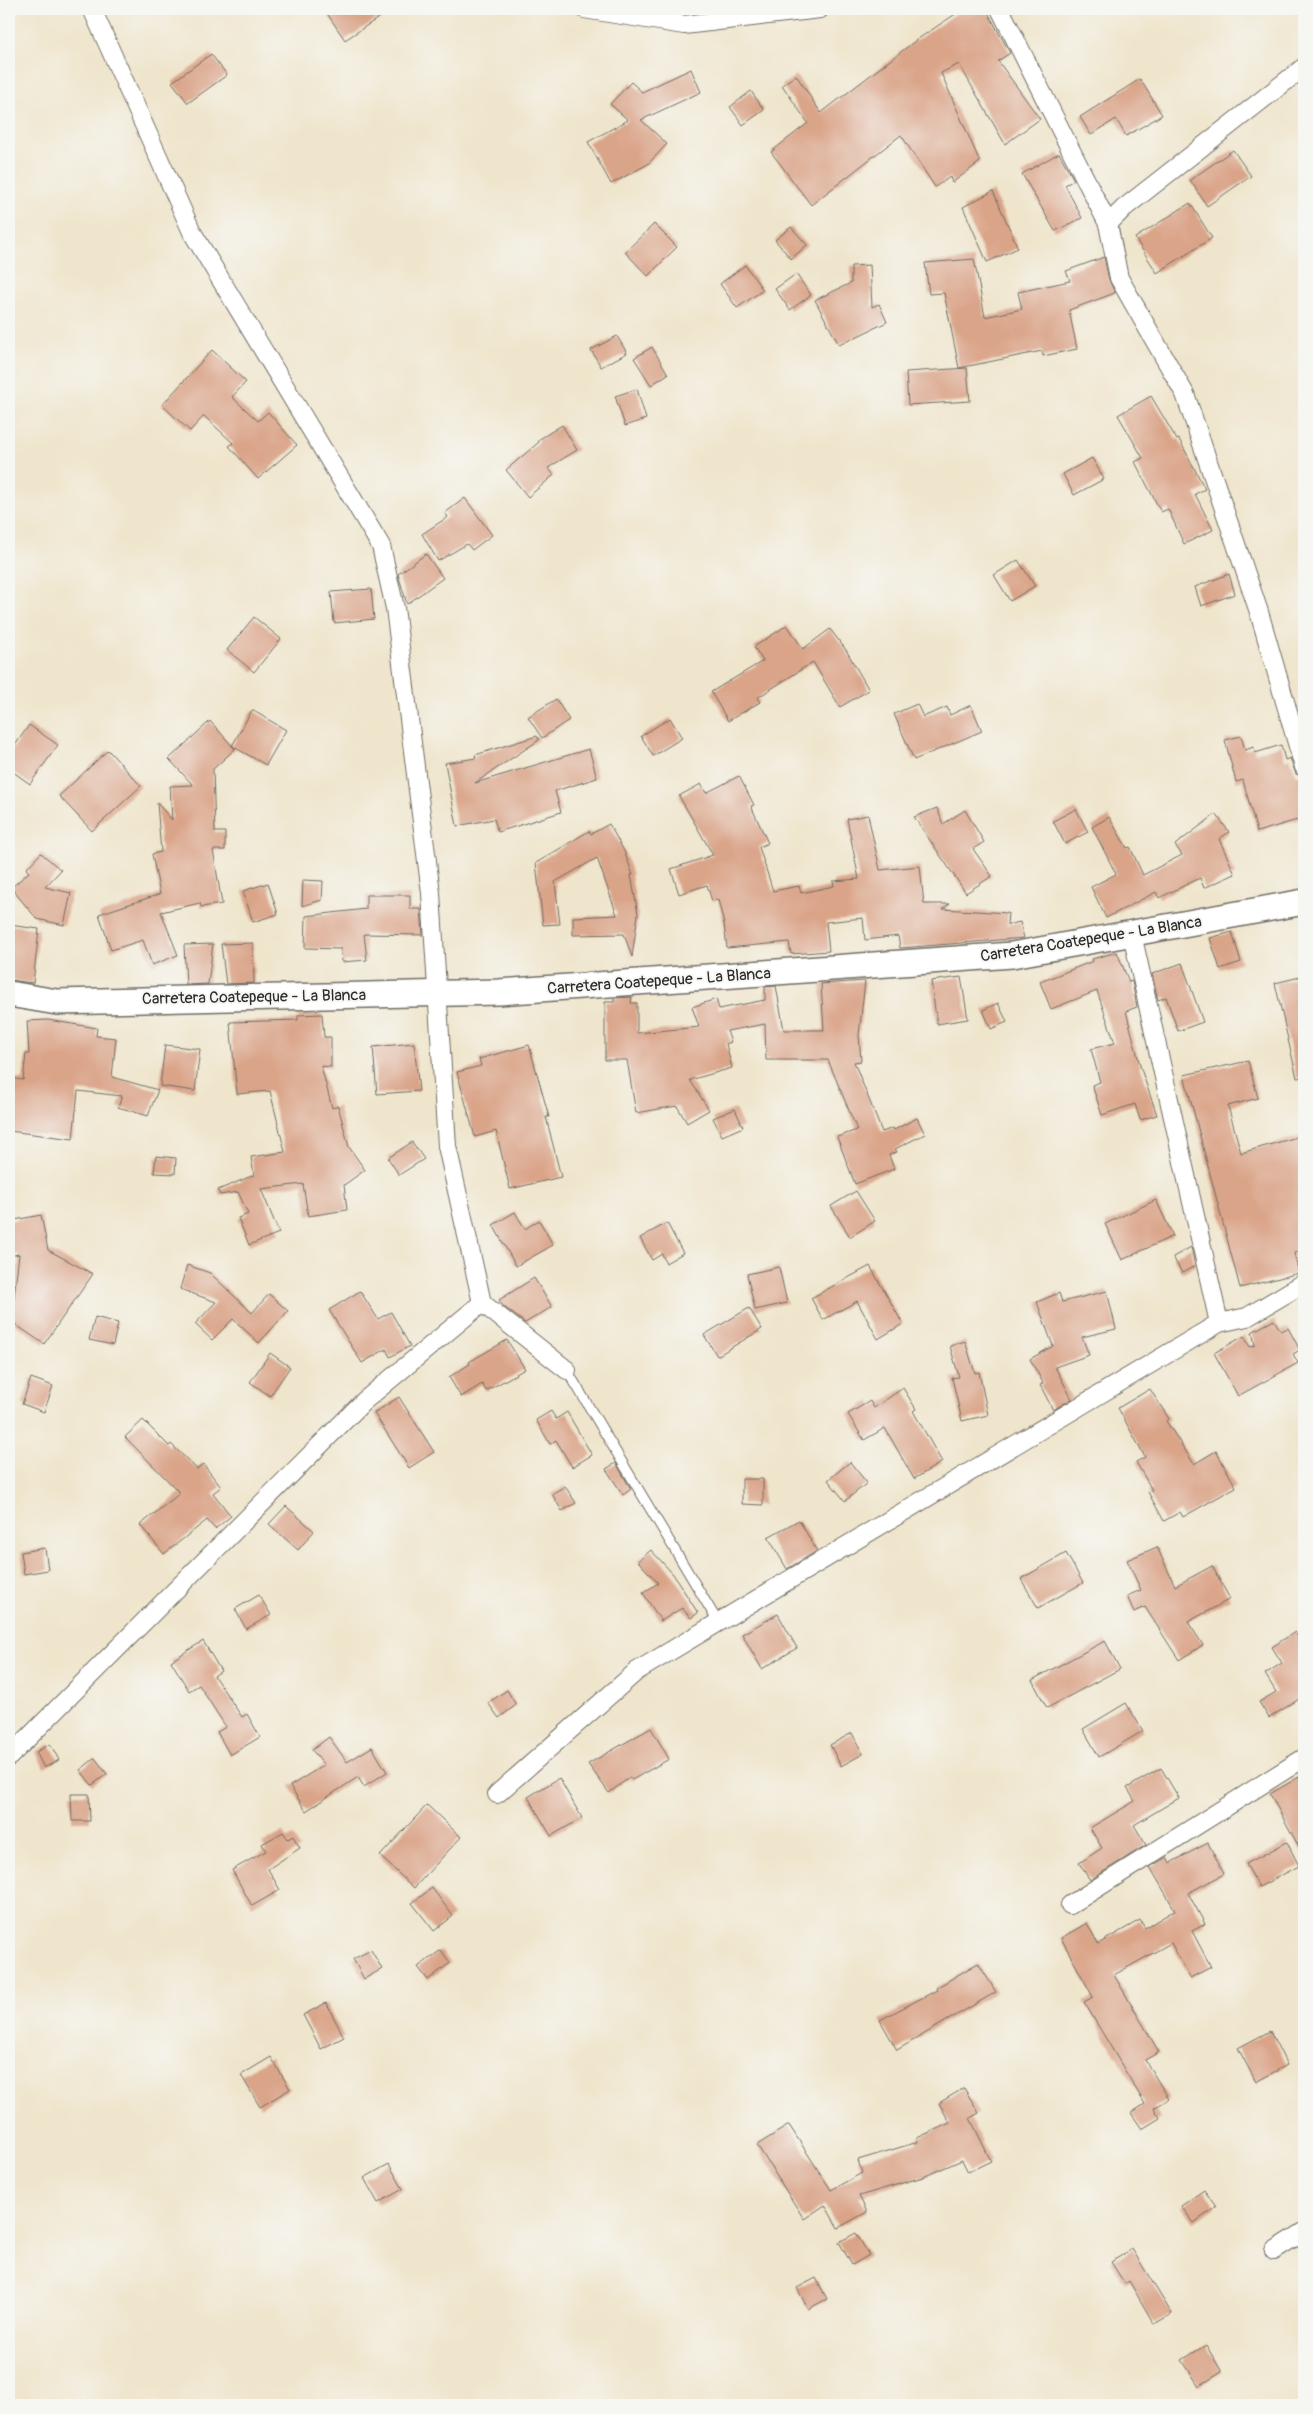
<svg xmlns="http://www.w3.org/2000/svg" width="1313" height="2414" font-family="Pangolin,sans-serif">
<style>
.building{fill:#daa489}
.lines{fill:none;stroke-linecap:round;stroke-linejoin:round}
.service-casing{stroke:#706c63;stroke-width:11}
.minor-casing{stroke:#706c63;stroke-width:20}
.secondary-casing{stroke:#706c63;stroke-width:28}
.service{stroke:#fff;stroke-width:9}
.minor{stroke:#fff;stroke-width:18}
.secondary{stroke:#fff;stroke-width:25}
.labels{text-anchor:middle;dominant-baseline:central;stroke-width:4;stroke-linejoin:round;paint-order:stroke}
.street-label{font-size:16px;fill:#2b2b2b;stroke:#f6f6f2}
</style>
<rect width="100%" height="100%" fill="#f6f6f2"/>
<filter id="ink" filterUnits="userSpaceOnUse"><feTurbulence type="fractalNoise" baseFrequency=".02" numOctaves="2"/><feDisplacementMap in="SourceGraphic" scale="10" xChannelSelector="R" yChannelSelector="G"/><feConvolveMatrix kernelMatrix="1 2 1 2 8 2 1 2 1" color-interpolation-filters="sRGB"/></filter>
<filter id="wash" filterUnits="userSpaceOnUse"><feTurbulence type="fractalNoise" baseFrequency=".0096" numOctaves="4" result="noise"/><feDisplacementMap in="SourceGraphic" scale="20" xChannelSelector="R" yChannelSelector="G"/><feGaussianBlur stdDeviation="1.12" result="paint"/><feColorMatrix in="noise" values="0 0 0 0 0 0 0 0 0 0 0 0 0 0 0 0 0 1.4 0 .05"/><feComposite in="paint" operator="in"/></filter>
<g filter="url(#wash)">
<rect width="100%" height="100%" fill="#efe5cc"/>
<g id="blocks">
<g class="building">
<path d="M 324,9 L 392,9 L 345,40 Z"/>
<path d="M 963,9 L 986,9 L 1010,53 L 998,61 L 1040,119 L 1005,144 L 959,64 L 941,73 L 980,162 L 952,183 L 950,177 L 935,187 L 901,135 L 811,205 L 771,152 L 808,123 L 782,85 L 796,75 L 821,113 L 915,41 Z"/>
<path d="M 211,54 L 227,75 L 188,103 L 172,82 Z"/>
<path d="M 691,69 L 701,92 L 641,120 L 667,144 L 648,164 L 611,184 L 588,142 L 628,120 L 610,104 L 631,82 L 642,92 Z"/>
<path d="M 1140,79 L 1162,115 L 1126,136 L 1116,119 L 1091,135 L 1080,117 Z"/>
<path d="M 751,91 L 764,110 L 743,125 L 730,107 Z"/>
<path d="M 1233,150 L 1251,176 L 1207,206 L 1190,180 Z"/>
<path d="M 1059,153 L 1074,180 L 1065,185 L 1082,218 L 1055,231 L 1022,174 Z"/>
<path d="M 993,191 L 1018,248 L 987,262 L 963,207 Z"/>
<path d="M 1190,203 L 1212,238 L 1157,273 L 1135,238 Z"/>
<path d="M 654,224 L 677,247 L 648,276 L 625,252 Z"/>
<path d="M 791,227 L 807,245 L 791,259 L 775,240 Z"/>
<path d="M 1104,257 L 1109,280 L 1115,293 L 1069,310 L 1077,349 L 1043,356 L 1042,351 L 959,368 L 944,293 L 929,294 L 925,263 L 974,259 L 985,317 L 1022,309 L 1018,292 L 1070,281 L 1066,271 Z"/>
<path d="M 745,265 L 763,290 L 737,308 L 720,284 Z"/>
<path d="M 870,265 L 872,307 L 879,304 L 887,322 L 839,345 L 815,300 L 851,283 L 851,266 Z"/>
<path d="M 796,274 L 811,295 L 790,310 L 775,289 Z"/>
<path d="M 617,336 L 627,353 L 601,367 L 591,350 Z"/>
<path d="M 652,347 L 668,374 L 651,385 L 634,358 Z"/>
<path d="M 212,350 L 246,382 L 232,397 L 258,421 L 268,412 L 297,445 L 258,479 L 229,446 L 233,443 L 204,416 L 190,431 L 162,405 Z"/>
<path d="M 967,368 L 970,401 L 908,405 L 906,372 Z"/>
<path d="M 637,389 L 646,419 L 625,426 L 615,396 Z"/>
<path d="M 1151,396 L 1177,440 L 1179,439 L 1205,489 L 1195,494 L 1213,530 L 1184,544 L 1168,509 L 1161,512 L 1135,462 L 1143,458 L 1118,415 Z"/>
<path d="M 562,425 L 577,450 L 548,468 L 554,475 L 528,497 L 506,470 L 539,442 L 538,440 Z"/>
<path d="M 1092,458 L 1104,479 L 1074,495 L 1063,474 Z"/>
<path d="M 465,498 L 492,535 L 472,550 L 467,544 L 438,561 L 422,534 L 448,517 L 445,513 Z"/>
<path d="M 426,554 L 443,578 L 407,604 L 398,574 Z"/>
<path d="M 1018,560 L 1035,586 L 1010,601 L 994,575 Z"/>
<path d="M 1229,574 L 1235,594 L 1201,606 L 1195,587 Z"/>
<path d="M 371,589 L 374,619 L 334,623 L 331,592 Z"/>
<path d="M 254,617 L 281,639 L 254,672 L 227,650 Z"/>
<path d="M 787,625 L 803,649 L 830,629 L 846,650 L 869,690 L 840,707 L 813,662 L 757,698 L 760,702 L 728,721 L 711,692 L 763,661 L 754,647 Z"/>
<path d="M 556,699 L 569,720 L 542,738 L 528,717 Z"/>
<path d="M 917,704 L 923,717 L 947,707 L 950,715 L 971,705 L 982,731 L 914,760 L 894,714 Z"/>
<path d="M 252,710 L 286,730 L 266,765 L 232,746 Z"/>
<path d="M 670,718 L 682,738 L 653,756 L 641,736 Z"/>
<path d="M 210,721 L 235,749 L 213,769 L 215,832 L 225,832 L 225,850 L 213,850 L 222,904 L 201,907 L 200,903 L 161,912 L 178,955 L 152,965 L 143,940 L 111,950 L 99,914 L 160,894 L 152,854 L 161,852 L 157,803 L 172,820 L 170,786 L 193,785 L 169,759 Z"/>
<path d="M 29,725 L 58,745 L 30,784 L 9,769 L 9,754 Z"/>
<path d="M 537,736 L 539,740 L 475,783 L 589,749 L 597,778 L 555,791 L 561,812 L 498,832 L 494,819 L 457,826 L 445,763 L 476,758 L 475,755 Z"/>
<path d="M 1241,736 L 1245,750 L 1254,747 L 1255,753 L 1281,745 L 1285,760 L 1290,758 L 1296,774 L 1304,777 L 1304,818 L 1257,832 L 1243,780 L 1236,782 L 1225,740 Z"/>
<path d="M 108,750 L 141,786 L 92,831 L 59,796 Z"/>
<path d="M 739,776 L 754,805 L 751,806 L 768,843 L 759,847 L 773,891 L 799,886 L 801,893 L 834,886 L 833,881 L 859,879 L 847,819 L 868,815 L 880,870 L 920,866 L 924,904 L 950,904 L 943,909 L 1008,913 L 1007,925 L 1020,922 L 1024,938 L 900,948 L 898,936 L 865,940 L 863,918 L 826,922 L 829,951 L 791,954 L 789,942 L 727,948 L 724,924 L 718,900 L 712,901 L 707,885 L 679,894 L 671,869 L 713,855 L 679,796 L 701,784 L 706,793 Z"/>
<path d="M 937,808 L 943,824 L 965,810 L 984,842 L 973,849 L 992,876 L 966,893 L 914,817 Z"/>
<path d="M 1076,809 L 1088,832 L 1065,844 L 1053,821 Z"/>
<path d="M 1216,814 L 1229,832 L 1219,839 L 1235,874 L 1204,888 L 1200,878 L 1159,898 L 1156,892 L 1106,918 L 1091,887 L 1116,874 L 1092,827 L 1109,817 L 1127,848 L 1130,847 L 1143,875 L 1182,855 L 1175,845 Z"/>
<path d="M 609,824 L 624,851 L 633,875 L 631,875 L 638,914 L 632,957 L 624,934 L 573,935 L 573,917 L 617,915 L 597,858 L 555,882 L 560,924 L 543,925 L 536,863 L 589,831 L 591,834 Z"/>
<path d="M 41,853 L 61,870 L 45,887 L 71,893 L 64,925 L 37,919 L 11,888 L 29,872 L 26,869 Z"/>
<path d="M 303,880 L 323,881 L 322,900 L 302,906 Z"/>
<path d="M 268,883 L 278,914 L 253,922 L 243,891 Z"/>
<path d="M 366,895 L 410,895 L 410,909 L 421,909 L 423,935 L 364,934 L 367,960 L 342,962 L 341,949 L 305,948 L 306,916 L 366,909 Z"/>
<path d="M 9,925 L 39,929 L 33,983 L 9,980 Z"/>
<path d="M 1232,932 L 1241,962 L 1220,969 L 1210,938 Z"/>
<path d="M 253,943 L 254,983 L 226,984 L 221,944 Z"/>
<path d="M 213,944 L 208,984 L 186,985 L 184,945 Z"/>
<path d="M 1117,952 L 1129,982 L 1132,981 L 1137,1007 L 1126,1011 L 1141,1069 L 1157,1115 L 1140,1120 L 1135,1104 L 1102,1115 L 1092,1085 L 1100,1082 L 1091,1049 L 1115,1043 L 1097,991 L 1051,1009 L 1040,982 L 1093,961 L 1092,959 Z"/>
<path d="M 1182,963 L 1203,1022 L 1178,1031 L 1166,997 L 1158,1000 L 1152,974 Z"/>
<path d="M 1304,976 L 1304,1077 L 1297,1078 L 1275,983 Z"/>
<path d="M 961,977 L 968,1019 L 937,1024 L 931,981 Z"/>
<path d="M 865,981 L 859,1035 L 861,1061 L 854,1062 L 882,1132 L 893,1128 L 894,1130 L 917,1118 L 925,1134 L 895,1149 L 897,1152 L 889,1155 L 894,1169 L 855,1184 L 837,1137 L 857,1130 L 828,1060 L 766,1060 L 765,1024 L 727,1031 L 731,1042 L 726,1044 L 732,1068 L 690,1080 L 709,1110 L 687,1123 L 677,1106 L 636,1113 L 627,1060 L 605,1060 L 605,1002 L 614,1002 L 614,998 L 632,997 L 631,1003 L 637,1003 L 637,1033 L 699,1027 L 692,1007 L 716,999 L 719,1009 L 765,1000 L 765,987 L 776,986 L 784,1030 L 824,1030 L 821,984 Z"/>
<path d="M 998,1003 L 1007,1022 L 991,1029 L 983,1010 Z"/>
<path d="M 322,1014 L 324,1037 L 331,1037 L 331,1067 L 321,1066 L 332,1108 L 338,1106 L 349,1147 L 365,1170 L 344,1185 L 347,1210 L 308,1216 L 303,1184 L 261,1189 L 279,1233 L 249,1245 L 238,1218 L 248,1214 L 238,1192 L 220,1195 L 218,1190 L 254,1175 L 251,1157 L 285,1152 L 270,1091 L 237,1094 L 230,1022 L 298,1020 L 298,1015 Z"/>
<path d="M 48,1020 L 97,1028 L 96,1036 L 116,1038 L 112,1077 L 158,1090 L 148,1116 L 118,1107 L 122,1096 L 78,1091 L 73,1139 L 9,1131 L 9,1078 L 23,1080 L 26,1054 L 29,1054 L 27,1021 Z"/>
<path d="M 414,1043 L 419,1091 L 377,1094 L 373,1047 Z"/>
<path d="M 165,1045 L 200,1049 L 195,1091 L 160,1086 Z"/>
<path d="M 529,1045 L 549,1117 L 546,1117 L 561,1177 L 510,1189 L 496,1131 L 475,1137 L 457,1072 L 481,1066 L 479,1059 Z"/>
<path d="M 1248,1061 L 1258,1098 L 1228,1106 L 1241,1153 L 1304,1135 L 1304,1250 L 1294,1253 L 1299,1273 L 1240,1288 L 1184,1075 Z"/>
<path d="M 735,1109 L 743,1127 L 722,1136 L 713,1118 Z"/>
<path d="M 412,1142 L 424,1159 L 399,1175 L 388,1158 Z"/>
<path d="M 156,1156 L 176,1158 L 175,1174 L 154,1173 Z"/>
<path d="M 856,1191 L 875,1221 L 850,1237 L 831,1206 Z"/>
<path d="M 1156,1200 L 1173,1236 L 1122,1260 L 1105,1224 Z"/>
<path d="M 515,1212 L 525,1229 L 539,1220 L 553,1245 L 516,1266 L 493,1225 Z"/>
<path d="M 41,1215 L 48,1250 L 93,1274 L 44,1344 L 9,1320 L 9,1304 L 13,1305 L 19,1254 L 9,1256 L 9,1221 Z"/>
<path d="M 667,1223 L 683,1253 L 666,1263 L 662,1254 L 652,1260 L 640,1238 Z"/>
<path d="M 1191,1247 L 1195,1266 L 1182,1273 L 1173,1257 Z"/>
<path d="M 187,1265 L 210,1273 L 252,1313 L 269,1294 L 288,1311 L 259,1343 L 233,1319 L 212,1340 L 195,1324 L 216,1302 L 180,1289 Z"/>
<path d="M 870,1266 L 903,1324 L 878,1339 L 857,1301 L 823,1320 L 811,1298 Z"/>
<path d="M 779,1267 L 787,1303 L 755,1310 L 747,1274 Z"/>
<path d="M 534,1278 L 552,1307 L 525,1323 L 503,1306 L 499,1300 Z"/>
<path d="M 360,1291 L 378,1319 L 391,1312 L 410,1346 L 390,1357 L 386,1349 L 362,1363 L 329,1310 Z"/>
<path d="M 1107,1291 L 1116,1329 L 1082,1337 L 1089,1355 L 1055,1367 L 1072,1399 L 1053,1410 L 1040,1385 L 1043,1383 L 1030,1359 L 1053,1346 L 1037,1302 L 1059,1293 L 1062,1302 Z"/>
<path d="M 749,1308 L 762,1329 L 717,1356 L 704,1335 Z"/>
<path d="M 95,1317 L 118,1323 L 113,1345 L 89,1340 Z"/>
<path d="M 1274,1320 L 1281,1331 L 1288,1328 L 1300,1350 L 1293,1354 L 1298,1363 L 1238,1396 L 1214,1353 L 1244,1336 L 1250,1347 L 1255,1345 L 1252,1332 Z"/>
<path d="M 507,1340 L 525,1369 L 486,1391 L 482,1384 L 461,1397 L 449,1377 L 470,1364 L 469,1362 Z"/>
<path d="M 965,1341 L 975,1373 L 979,1372 L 988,1415 L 962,1421 L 952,1378 L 959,1377 L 950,1346 Z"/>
<path d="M 270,1353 L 290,1367 L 270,1396 L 250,1382 Z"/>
<path d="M 31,1378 L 53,1386 L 44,1412 L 22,1404 Z"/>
<path d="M 903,1388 L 916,1409 L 913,1411 L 942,1462 L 914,1479 L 885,1428 L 864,1440 L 848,1414 L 870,1401 L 874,1408 Z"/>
<path d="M 1150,1389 L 1169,1419 L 1166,1421 L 1194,1464 L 1216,1451 L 1236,1487 L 1183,1517 L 1180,1512 L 1164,1521 L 1148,1492 L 1152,1490 L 1136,1462 L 1145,1457 L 1118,1408 Z"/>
<path d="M 399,1397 L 434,1452 L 409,1468 L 374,1413 Z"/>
<path d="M 551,1411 L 556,1419 L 567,1412 L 592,1455 L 572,1467 L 556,1440 L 550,1444 L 536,1420 Z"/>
<path d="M 143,1420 L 169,1446 L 171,1444 L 197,1469 L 203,1464 L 221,1487 L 213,1493 L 231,1516 L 215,1529 L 207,1520 L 164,1554 L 140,1525 L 180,1493 L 125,1437 Z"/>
<path d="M 850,1462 L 867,1483 L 845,1501 L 828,1480 Z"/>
<path d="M 616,1463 L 631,1489 L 623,1495 L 606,1469 Z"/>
<path d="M 742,1479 L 763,1479 L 763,1505 L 742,1504 Z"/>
<path d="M 565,1486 L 576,1503 L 562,1511 L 552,1494 Z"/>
<path d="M 286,1506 L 314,1531 L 298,1550 L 269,1524 Z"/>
<path d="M 799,1520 L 817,1551 L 787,1569 L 768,1537 Z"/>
<path d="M 1157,1547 L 1175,1586 L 1212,1566 L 1230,1599 L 1188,1622 L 1203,1645 L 1179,1660 L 1145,1607 L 1134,1612 L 1127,1596 L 1141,1590 L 1127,1560 Z"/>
<path d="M 45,1548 L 48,1570 L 24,1574 L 21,1552 Z"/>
<path d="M 651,1550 L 673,1574 L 698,1613 L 691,1618 L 682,1608 L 661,1621 L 643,1593 L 658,1583 L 638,1561 Z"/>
<path d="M 1066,1553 L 1083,1583 L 1038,1608 L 1021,1579 Z"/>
<path d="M 259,1595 L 271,1615 L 246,1629 L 235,1609 Z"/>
<path d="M 778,1614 L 797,1648 L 762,1669 L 742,1634 Z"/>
<path d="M 1295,1632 L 1304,1648 L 1304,1696 L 1269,1718 L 1259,1702 L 1276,1692 L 1265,1674 L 1282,1663 L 1272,1647 Z"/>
<path d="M 203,1641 L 221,1671 L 214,1676 L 242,1717 L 247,1714 L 260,1737 L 230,1755 L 217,1732 L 226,1727 L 199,1685 L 189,1691 L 171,1661 Z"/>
<path d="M 1105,1641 L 1120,1669 L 1047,1708 L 1032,1680 Z"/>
<path d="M 507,1690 L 516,1705 L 499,1718 L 488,1703 Z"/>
<path d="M 1126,1703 L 1143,1731 L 1099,1757 L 1083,1729 Z"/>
<path d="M 651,1728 L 669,1759 L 632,1780 L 630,1777 L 609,1793 L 588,1764 Z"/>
<path d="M 852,1733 L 863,1754 L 841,1766 L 830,1745 Z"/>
<path d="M 329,1737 L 347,1762 L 372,1747 L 387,1772 L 364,1787 L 358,1777 L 306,1811 L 290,1786 L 324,1765 L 312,1750 Z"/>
<path d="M 50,1744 L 59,1760 L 44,1768 L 36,1752 Z"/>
<path d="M 95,1758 L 107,1774 L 92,1785 L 80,1770 Z"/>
<path d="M 1161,1768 L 1179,1798 L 1134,1825 L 1146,1845 L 1090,1880 L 1079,1863 L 1102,1848 L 1090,1828 L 1135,1801 L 1127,1788 Z"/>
<path d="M 1304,1774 L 1304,1856 L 1270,1794 Z"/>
<path d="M 559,1778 L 582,1818 L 551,1836 L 528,1797 Z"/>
<path d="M 71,1794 L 89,1794 L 90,1821 L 72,1821 Z"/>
<path d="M 427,1805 L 461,1837 L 414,1888 L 380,1856 Z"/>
<path d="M 283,1832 L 288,1839 L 293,1836 L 300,1848 L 268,1869 L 280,1890 L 252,1906 L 232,1870 L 266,1851 L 262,1844 Z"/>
<path d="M 1287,1842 L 1299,1866 L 1259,1887 L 1246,1864 Z"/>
<path d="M 1208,1843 L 1224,1874 L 1188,1893 L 1205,1924 L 1192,1931 L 1211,1967 L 1190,1978 L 1171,1943 L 1114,1975 L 1159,2052 L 1145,2060 L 1169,2099 L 1154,2108 L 1160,2118 L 1142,2129 L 1131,2113 L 1145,2104 L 1084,2002 L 1093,1997 L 1061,1938 L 1087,1923 L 1098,1944 L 1140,1920 L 1145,1928 L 1175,1910 L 1150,1867 L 1167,1857 L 1170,1863 Z"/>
<path d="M 432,1888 L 453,1916 L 434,1931 L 412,1903 Z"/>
<path d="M 371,1950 L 382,1969 L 364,1979 L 353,1959 Z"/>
<path d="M 441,1950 L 450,1963 L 428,1980 L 418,1967 Z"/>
<path d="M 978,1963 L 996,1992 L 897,2050 L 880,2020 L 937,1990 L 936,1988 Z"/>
<path d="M 326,2003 L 344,2037 L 321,2049 L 303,2015 Z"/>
<path d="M 1270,2031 L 1287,2065 L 1256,2082 L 1238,2048 Z"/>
<path d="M 271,2057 L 290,2089 L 260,2107 L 241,2075 Z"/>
<path d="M 964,2088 L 979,2113 L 970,2118 L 991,2161 L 968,2172 L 962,2160 L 923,2177 L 859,2196 L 867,2212 L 838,2228 L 825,2205 L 804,2219 L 757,2145 L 789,2125 L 831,2190 L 862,2173 L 858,2160 L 918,2142 L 917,2138 L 950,2123 L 939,2103 Z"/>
<path d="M 389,2164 L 403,2189 L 378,2203 L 364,2178 Z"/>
<path d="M 1204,2190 L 1216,2207 L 1194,2223 L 1181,2206 Z"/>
<path d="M 856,2233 L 869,2255 L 852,2265 L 839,2242 Z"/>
<path d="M 1132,2249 L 1172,2314 L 1154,2324 L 1129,2281 L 1125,2284 L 1111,2262 Z"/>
<path d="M 816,2278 L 827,2299 L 808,2309 L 797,2288 Z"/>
<path d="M 1206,2345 L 1222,2372 L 1199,2386 L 1182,2360 Z"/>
</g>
</g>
</g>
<g filter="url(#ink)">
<use href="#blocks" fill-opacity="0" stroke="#706c63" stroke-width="1"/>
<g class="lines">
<g class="service-casing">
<path id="service" d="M 567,1370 L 718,1622"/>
</g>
<g class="minor-casing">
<g id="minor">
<path d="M 92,9 L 192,232 L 381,546 L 395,608 L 431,893 L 447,1146 L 482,1303 L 567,1370"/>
<path d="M 584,9 L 684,25 L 820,9"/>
<path d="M 1000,9 L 1108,224 L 1119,278 L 1185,394 L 1259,612 L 1304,767"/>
<path d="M 1108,224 L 1124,208 L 1304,67"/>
<path d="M 1132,934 L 1219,1323"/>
<path d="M 9,1757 L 364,1401 L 482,1303"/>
<path d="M 497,1794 L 637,1671 L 1219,1323 L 1247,1317 L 1304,1283"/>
<path d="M 1070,1905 L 1304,1758"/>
<path d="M 1274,2251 L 1304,2232"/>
</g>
</g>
<g class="secondary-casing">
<path id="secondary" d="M 9,994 L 57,1002 L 499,992 L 1012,955 L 1304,902"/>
</g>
<use href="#service" class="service"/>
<use href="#minor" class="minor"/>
<use href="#secondary" class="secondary"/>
</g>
</g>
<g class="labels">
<g class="street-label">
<text transform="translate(1091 939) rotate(-9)">Carretera Coatepeque - La Blanca</text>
<text transform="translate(659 981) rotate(-4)">Carretera Coatepeque - La Blanca</text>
<text transform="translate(254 997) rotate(-1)">Carretera Coatepeque - La Blanca</text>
</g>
</g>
<rect width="1313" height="2414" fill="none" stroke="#f6f6f2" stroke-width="30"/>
</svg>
